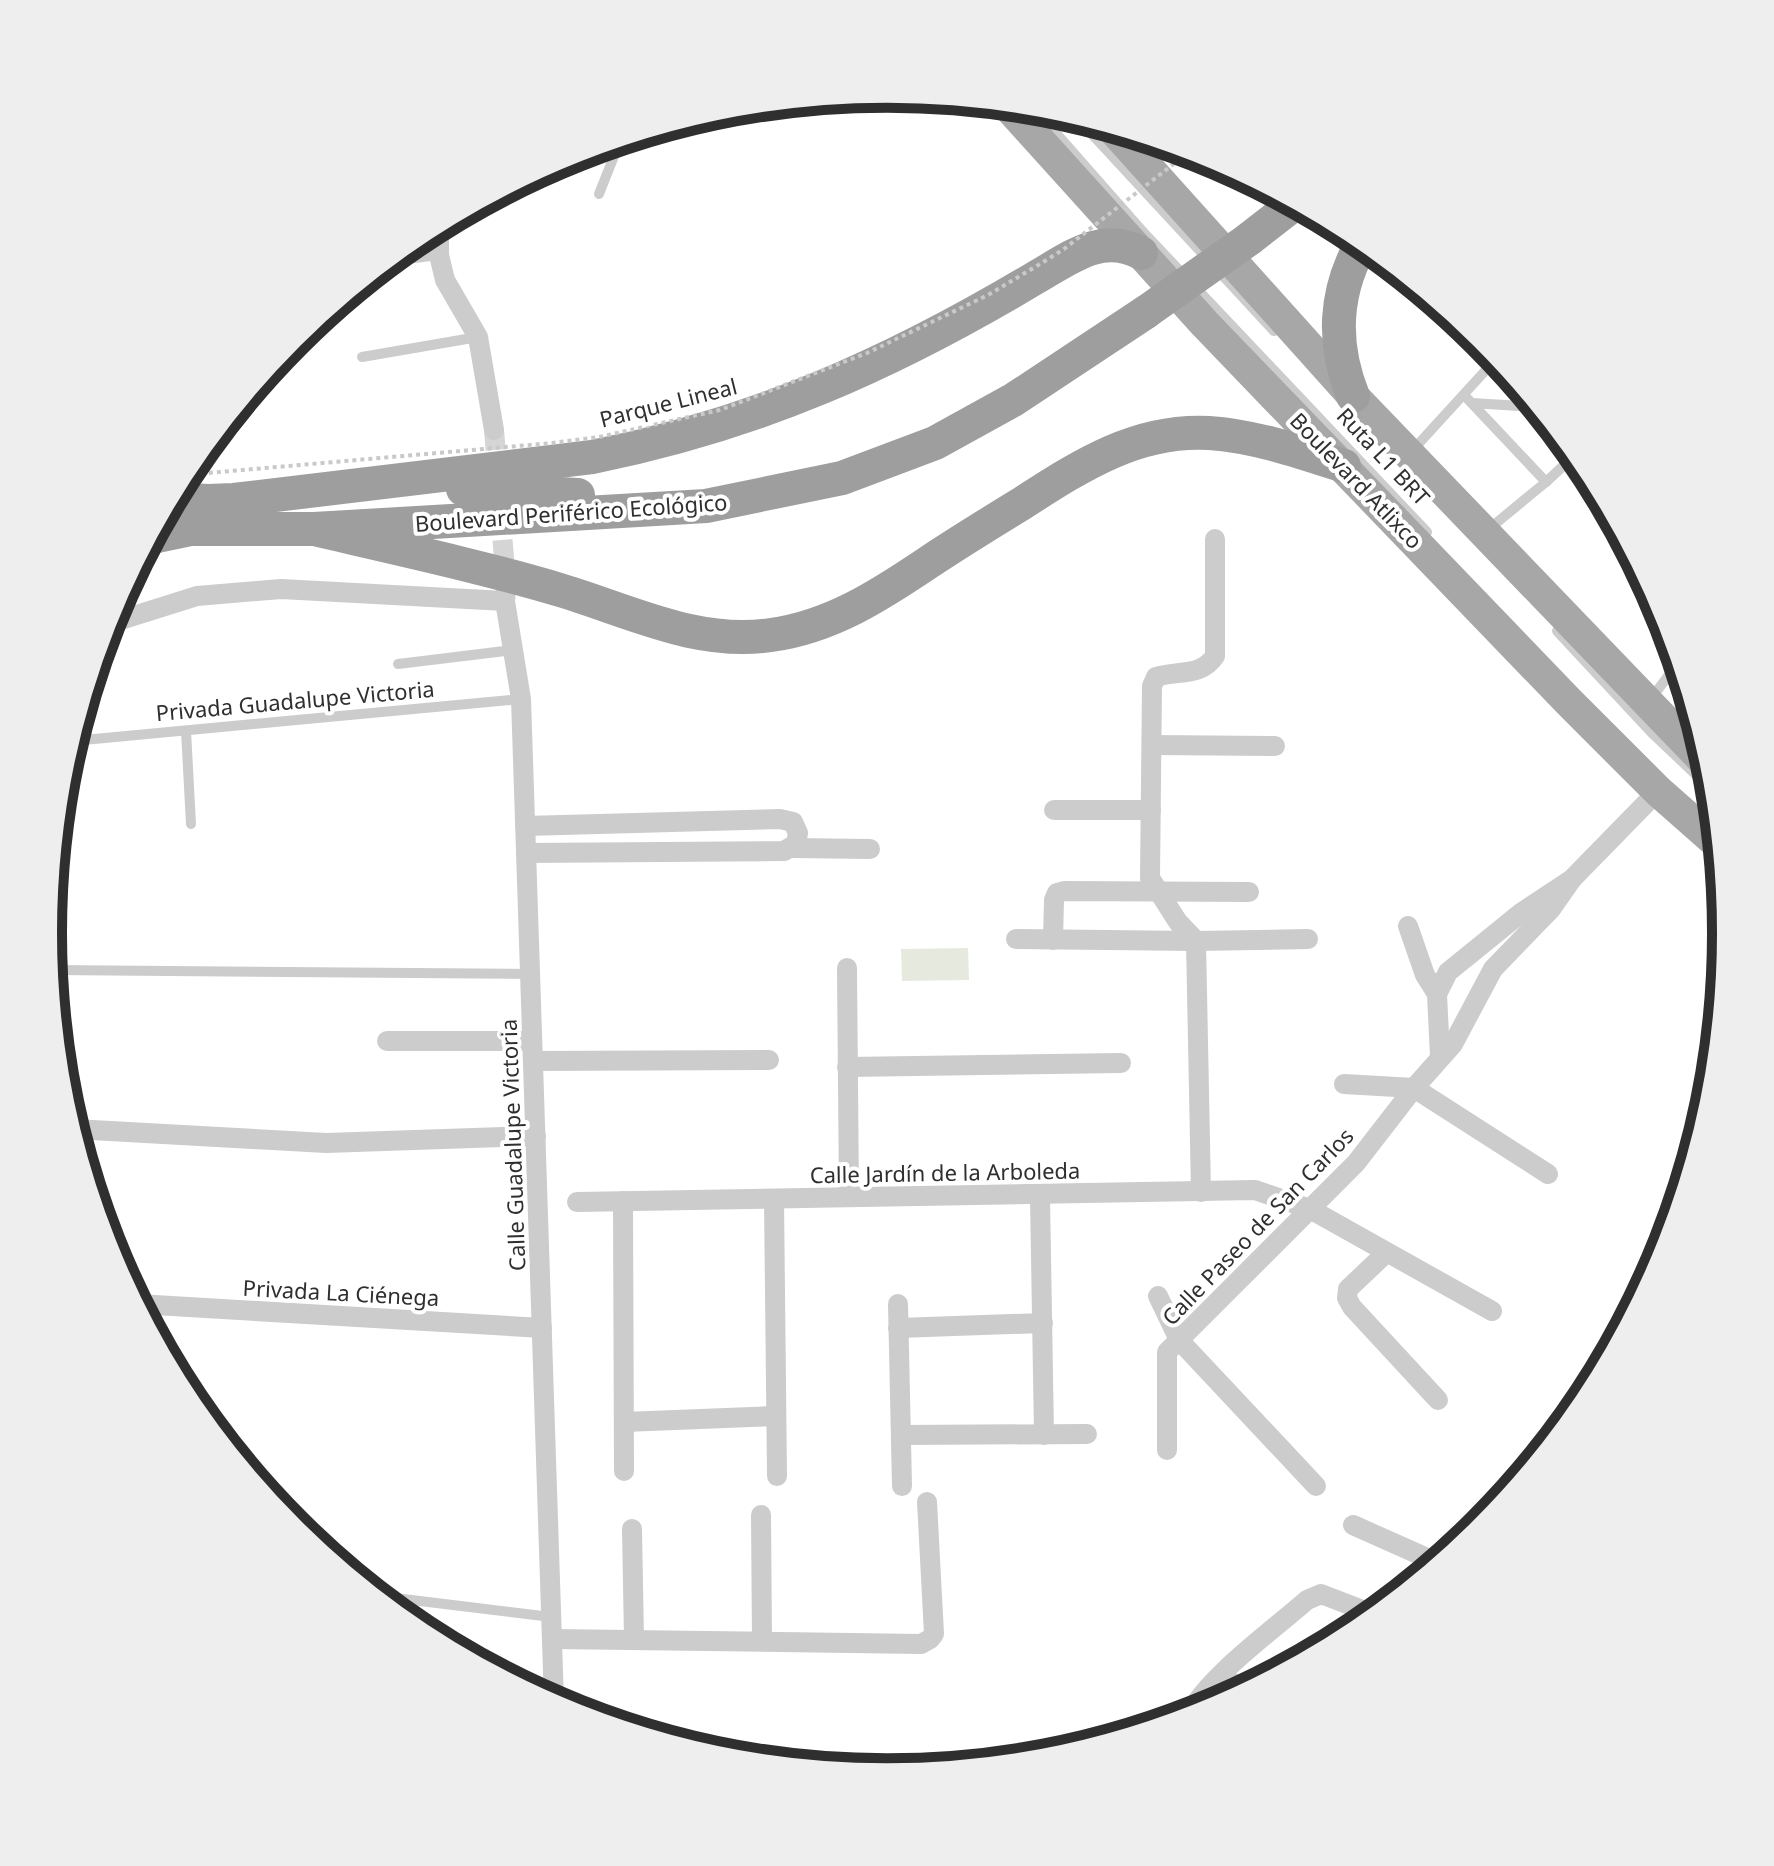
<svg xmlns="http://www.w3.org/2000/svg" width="1774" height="1866" font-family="'Noto Sans',sans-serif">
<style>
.green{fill:#e6eade}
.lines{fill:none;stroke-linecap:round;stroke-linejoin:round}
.minor-tunnel{stroke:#d5d5d5;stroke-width:20;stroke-dasharray:20 10;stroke-linecap:butt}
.path{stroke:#c9c9c9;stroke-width:4;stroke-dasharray:4 4;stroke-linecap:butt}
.service{stroke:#ccc;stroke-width:10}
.minor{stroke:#ccc;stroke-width:20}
.primary{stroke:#a7a7a7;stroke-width:32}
.trunk{stroke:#9e9e9e;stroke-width:34}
.path-bridge{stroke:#c9c9c9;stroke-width:4;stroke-dasharray:4 4;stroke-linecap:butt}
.trunk-bridge{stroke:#9e9e9e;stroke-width:34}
.labels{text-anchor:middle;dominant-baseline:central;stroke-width:8;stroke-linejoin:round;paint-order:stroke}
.street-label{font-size:22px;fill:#2f2f2f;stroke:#fff}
.rim{fill:none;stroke:#2f2f2f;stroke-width:10}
</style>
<rect width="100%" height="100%" fill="#fff"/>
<path class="green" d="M 968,948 L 969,980 L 902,981 L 901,949 Z"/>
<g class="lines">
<g class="minor-tunnel">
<path d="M 494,430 L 498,478"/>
<path d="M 500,510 L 506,582"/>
</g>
<path class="path" d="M 1182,150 L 1186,154"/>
<g class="service">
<path d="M 1034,108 L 1145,234 L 1427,532"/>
<path d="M 1077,118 L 1274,331"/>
<path d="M 599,194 L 620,141"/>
<path d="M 390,261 L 439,255"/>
<path d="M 362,357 L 478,337"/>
<path d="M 1464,395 L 1546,482"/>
<path d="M 1472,403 L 1536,407"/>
<path d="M 1411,452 L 1496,359"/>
<path d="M 1489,529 L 1546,482 L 1575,455"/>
<path d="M 1557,631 L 1652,733 L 1712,790"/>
<path d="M 398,664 L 513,650"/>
<path d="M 1650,700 L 1678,663"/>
<path d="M 186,731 L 191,824"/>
<path d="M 73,741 L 521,699"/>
<path d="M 52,970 L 530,974"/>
<path d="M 379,1596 L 551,1617"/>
</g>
<g class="minor">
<path d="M 439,225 L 439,255 L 445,280 L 478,337 L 494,430"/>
<path d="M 506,587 L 505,601 L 521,699 L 554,1702"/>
<path d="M 108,624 L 197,596 L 281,589 L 505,601"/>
<path d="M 1152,745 L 1275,746"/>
<path d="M 1054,810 L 1151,810"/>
<path d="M 525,826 L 780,819 L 793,822 L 798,833 L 796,844 L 784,851 L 526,853"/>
<path d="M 792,848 L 870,849"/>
<path d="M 1408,926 L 1425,975 L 1437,994"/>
<path d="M 1016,939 L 1196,941 L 1308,939"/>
<path d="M 1053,940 L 1054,900 L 1057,893 L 1064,891 L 1249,892"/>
<path d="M 847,968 L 849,1197"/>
<path d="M 387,1041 L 532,1041"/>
<path d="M 1440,1056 L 1437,994 L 1448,972 L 1522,912 L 1572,879 L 1658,791"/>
<path d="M 533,1061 L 769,1060"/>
<path d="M 847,1067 L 1121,1063"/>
<path d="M 1344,1084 L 1414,1088 L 1548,1174"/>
<path d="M 74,1129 L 326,1143 L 536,1136"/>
<path d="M 1201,1192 L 1196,941 L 1178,922 L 1150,878 L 1152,686 L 1156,677 C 1178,670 1201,677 1215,656 L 1215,539"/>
<path d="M 1040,1196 L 1044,1435"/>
<path d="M 774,1199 L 777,1476"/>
<path d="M 623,1201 L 624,1471"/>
<path d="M 577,1202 L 1255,1190 L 1310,1209 L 1492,1311"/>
<path d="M 1386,1253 L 1348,1289 L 1347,1298 L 1352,1307 L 1438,1400"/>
<path d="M 1158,1296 L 1179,1340 L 1316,1486"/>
<path d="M 138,1304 L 542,1328"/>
<path d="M 898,1304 L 902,1486"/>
<path d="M 898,1328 L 1043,1323"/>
<path d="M 624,1422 L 776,1416"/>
<path d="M 901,1435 L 1087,1434"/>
<path d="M 1167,1450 L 1167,1352 L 1356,1163 L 1414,1088 L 1453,1044 L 1493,969 L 1551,909 L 1572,879"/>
<path d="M 761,1515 L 762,1641"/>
<path d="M 1353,1525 L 1436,1562"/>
<path d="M 632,1529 L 634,1639"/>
<path d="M 552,1639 L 921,1644 L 930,1639 L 934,1634 L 927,1502"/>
<path d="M 1219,1677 L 1245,1688"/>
<path d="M 1189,1714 C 1209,1676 1273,1630 1307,1600 L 1321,1594 L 1373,1614"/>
</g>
<g class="primary">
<path d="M 1008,106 L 1205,324 L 1569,702 L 1658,791 L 1717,843"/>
<path d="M 1113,129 L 1353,396 L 1709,766"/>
</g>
<g class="trunk">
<path d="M 1249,239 L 1294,204"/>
<path d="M 1353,396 C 1332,344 1334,292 1362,243"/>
<path d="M 463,489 L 578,495"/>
<path d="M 172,499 L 208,501 L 234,500 L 592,457 C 757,424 891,364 1035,278 C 1070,258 1101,232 1141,253"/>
<path d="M 314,529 C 396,548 479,566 560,590 C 630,611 697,646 771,635 C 831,627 880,595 929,562 C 959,542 990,523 1021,504 C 1080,466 1136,429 1209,433 C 1255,436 1301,452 1344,466"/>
<path d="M 152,537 L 190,529 L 314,529 L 706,506 L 842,478 L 935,443 L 1013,400 L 1146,312"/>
</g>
<path class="path-bridge" d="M 185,475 L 552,443 L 599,437 L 720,410 L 867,353 L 988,295 L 1040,264 L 1064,249 L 1189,152"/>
<path class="trunk-bridge" d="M 1146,312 L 1249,239"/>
</g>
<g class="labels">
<g class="street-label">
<text transform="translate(668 402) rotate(-14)">Parque Lineal</text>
<text transform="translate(1384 456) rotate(47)">Ruta L1 BRT</text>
<text transform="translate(1357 480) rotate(46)">Boulevard Atlixco</text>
<text transform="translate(571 512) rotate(-4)">Boulevard Periférico Ecológico</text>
<text transform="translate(295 700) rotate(-5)">Privada Guadalupe Victoria</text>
<text transform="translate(512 1145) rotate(-92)">Calle Guadalupe Victoria</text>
<text transform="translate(945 1172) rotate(-1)">Calle Jardín de la Arboleda</text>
<text transform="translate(1257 1226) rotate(-46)">Calle Paseo de San Carlos</text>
<text transform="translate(341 1292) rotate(3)">Privada La Ciénega</text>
</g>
</g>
<path d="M0 0H1774V1866H0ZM62 933a825 825 0 1 1 1650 0a825 825 0 1 1-1650 0Z" fill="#eee" fill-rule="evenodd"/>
<path class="rim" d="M62 933a825 825 0 1 1 1650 0a825 825 0 1 1-1650 0Z"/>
</svg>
